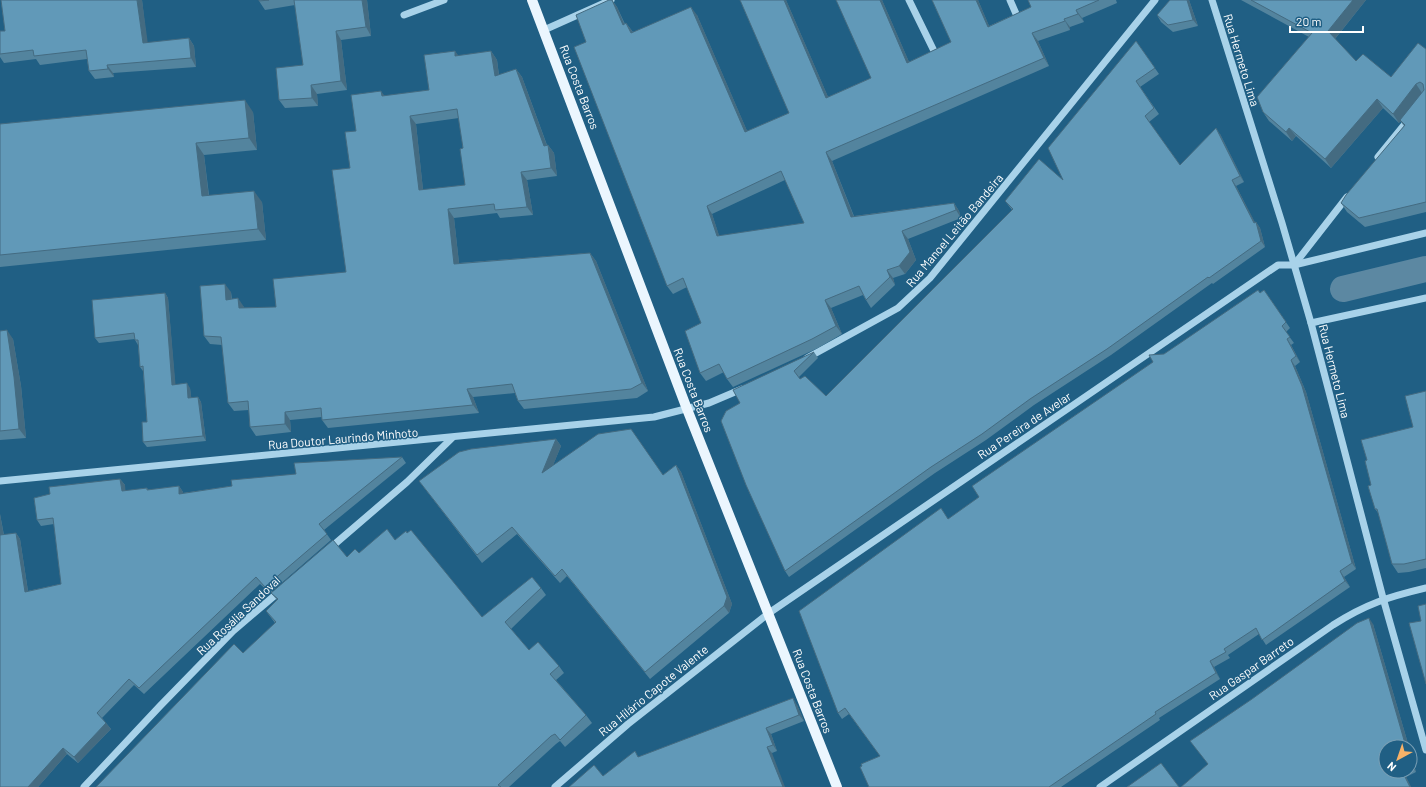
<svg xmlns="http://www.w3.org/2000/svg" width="1426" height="787" font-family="Barlow,sans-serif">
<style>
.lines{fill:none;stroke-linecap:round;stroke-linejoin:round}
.canal{stroke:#5c88a2;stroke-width:26}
.minor{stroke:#a8d2e9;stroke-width:7}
.major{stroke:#ebf6fe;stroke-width:10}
.wall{fill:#53849e;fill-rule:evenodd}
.shaded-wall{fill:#446b81}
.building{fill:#6199b8;stroke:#446b81;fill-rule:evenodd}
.labels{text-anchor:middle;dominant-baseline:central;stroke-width:3;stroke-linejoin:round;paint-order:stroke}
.street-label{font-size:12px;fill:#fff;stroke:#205f84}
</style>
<rect width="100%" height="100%" fill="#205f84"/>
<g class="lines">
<path class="canal" d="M 1343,289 L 1426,269"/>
<g class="minor">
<path d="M 909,0 L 935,53"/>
<path d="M 1010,0 L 1017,16"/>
<path d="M 1212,0 L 1282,223 L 1311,323 L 1383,598 L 1426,750"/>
<path d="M 404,15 L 444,0"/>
<path d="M 544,30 L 611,0"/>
<path d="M 1378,157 L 1409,119"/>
<path d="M 1294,265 L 1347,197"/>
<path d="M 1311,323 L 1426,298"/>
<path d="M 807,358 L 898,308 L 930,278 L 1155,0"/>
<path d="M 0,481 L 654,417 L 709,403 L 742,389"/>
<path d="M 329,549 L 407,482 L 452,438"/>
<path d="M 84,787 L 160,706 L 233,631 L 280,591"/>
<path d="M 555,787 L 628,724 L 769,613 L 1278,265 L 1294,265 L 1426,233"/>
<path d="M 1100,787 L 1333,625 C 1366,604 1388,597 1426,588"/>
</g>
<path class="major" d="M 532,0 L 687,409 L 837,787"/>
</g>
<g class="wall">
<path d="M 1,0 L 142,0 L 147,43 L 189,38 L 194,46 L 196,67 L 113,73 L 114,77 L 95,79 L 89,71 L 87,59 L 40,65 L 36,59 L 4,63 L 0,57 L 0,31 L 5,31 Z"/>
<path d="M 259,0 L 368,0 L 367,0 L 371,36 L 341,40 L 347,90 L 317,94 L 318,106 L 285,108 L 279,100 L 303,65 L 295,5 L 265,10 L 259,1 Z"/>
<path d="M 612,0 L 617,7 L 625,24 L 626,23 L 633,32 L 697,15 L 747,131 L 789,113 L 740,0 L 786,0 L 828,97 L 871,78 L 882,0 L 909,62 L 951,42 L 932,0 L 978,0 L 989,26 L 1031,7 L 1028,0 L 1116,0 L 1117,3 L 1082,18 L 1084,22 L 1070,27 L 1070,30 L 1038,41 L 1049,66 L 832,161 L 854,216 L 954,203 L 959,211 L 961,218 L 908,239 L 916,260 L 905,274 L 893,278 L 895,285 L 871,308 L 866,300 L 863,295 L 831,308 L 842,334 L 818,348 L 733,387 L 727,379 L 724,372 L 706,381 L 700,373 L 701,323 L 687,287 L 673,294 L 667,286 L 586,42 ZM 785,180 L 804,223 L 719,236 L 712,214 Z"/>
<path d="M 1189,0 L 1198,26 L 1173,32 L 1161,22 L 1157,15 Z"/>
<path d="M 1241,0 L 1366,0 L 1335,39 L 1356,61 L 1391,77 L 1426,49 L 1426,212 L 1365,227 L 1347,212 L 1341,203 L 1404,126 L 1400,121 L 1399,123 L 1383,108 L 1331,168 L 1296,136 L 1292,141 L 1269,121 L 1263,112 L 1309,37 Z"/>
<path d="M 1136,41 L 1159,74 L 1140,87 L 1159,114 L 1149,122 L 1180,165 L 1220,134 L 1244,182 L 1236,186 L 1255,223 L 1256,222 L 1260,228 L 1265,247 L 1213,284 L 1212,283 L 1111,355 L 1034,405 L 986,440 L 935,473 L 789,577 L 785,571 L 740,403 L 814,352 L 818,358 L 799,377 L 800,379 L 826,396 L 1012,210 L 1005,201 L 1063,180 Z"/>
<path d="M 455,51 L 458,56 L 491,51 L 497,60 L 499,75 L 516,69 L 522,77 L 547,145 L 548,145 L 554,153 L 557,176 L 527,180 L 533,215 L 500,218 L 497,213 L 454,218 L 459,263 L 590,253 L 596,261 L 648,391 L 637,398 L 524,409 L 518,401 L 515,393 L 473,397 L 479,413 L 328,428 L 322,420 L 322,417 L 290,420 L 291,432 L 256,436 L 250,427 L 249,410 L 234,411 L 228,403 L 222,345 L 210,344 L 204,336 L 231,292 L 232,299 L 244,307 L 244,308 L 276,307 L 346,272 L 350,168 L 356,131 L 385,96 L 429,90 ZM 459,118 L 463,148 L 465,185 L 423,190 L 416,124 Z"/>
<path d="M 253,112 L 257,150 L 204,155 L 209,195 L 262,202 L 266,240 L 0,267 L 0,124 Z"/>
<path d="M 1264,290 L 1290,328 L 1286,332 L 1294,343 L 1291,345 L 1300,362 L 1295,366 L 1306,392 L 1356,569 L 1344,577 L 1350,587 L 1266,645 L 1259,634 L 1228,655 L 1230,658 L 1214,667 L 1220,679 L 1159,718 L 1160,720 L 1061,787 L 869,787 L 862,766 L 880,756 L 849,714 L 842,719 L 838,713 L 949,519 L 979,497 L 1164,354 Z"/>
<path d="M 165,293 L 168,298 L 175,384 L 190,388 L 191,398 L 198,397 L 201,402 L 206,441 L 147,447 L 143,442 L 147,422 L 143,371 L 140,367 L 138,345 L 135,340 L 135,339 L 99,343 L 95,338 Z"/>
<path d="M 0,331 L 13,339 L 21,386 L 26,438 L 0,440 Z"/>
<path d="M 1426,391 L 1426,568 L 1409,572 L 1398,573 L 1392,564 L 1379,514 L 1375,509 L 1367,460 L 1413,427 Z"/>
<path d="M 556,439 L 561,446 L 553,465 L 663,475 L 676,465 L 681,472 L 732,604 L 729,613 L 650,679 L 567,576 L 560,583 L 517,534 L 482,563 L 419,481 Z"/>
<path d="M 402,457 L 406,463 L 324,530 L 331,540 L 270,593 L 260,584 L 144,694 L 134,685 L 102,718 L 106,723 L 111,729 L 78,763 L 67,754 L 38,787 L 0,787 L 0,514 L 4,535 L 16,533 L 20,539 L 28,591 L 61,584 L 54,524 L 41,526 L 37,520 L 120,479 L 125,485 L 125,491 L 147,488 L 148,490 L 179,486 L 183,492 L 183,493 L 232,486 L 296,474 Z"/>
<path d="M 395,540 L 482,617 L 541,588 L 546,595 L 511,629 L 529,650 L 559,666 L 564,673 L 556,680 L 586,715 L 592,723 L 565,747 L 560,741 L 556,744 L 509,787 L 96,787 L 243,653 L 275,623 L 266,611 L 277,600 L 271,593 L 347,557 L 359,553 Z"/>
<path d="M 1373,624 L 1409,747 L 1386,747 L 1386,771 L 1410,771 L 1410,752 L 1416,772 L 1406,777 L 1411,787 L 1181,787 Z"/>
<path d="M 797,705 L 804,721 L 771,734 L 777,751 L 772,753 L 603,776 L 639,757 Z"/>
</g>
<g class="shaded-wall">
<path d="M 137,0 L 142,0 L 149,52 L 143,43 Z"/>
<path d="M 362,0 L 367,0 L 371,36 L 366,27 Z"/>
<path d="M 612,0 L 617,7 L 628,33 L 623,25 Z"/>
<path d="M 784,0 L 786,0 L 832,106 L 826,98 Z"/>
<path d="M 880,0 L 882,0 L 913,71 L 907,63 Z"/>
<path d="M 976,0 L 978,0 L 993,35 L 988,27 Z"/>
<path d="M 1187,0 L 1189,0 L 1198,26 L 1193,20 Z"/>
<path d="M 1353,0 L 1366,0 L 1334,40 L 1328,31 Z"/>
<path d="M 691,7 L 697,15 L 751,140 L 745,132 Z"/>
<path d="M 1076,10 L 1082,18 L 1084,22 L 1078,14 Z"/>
<path d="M 1064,19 L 1070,27 L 1070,30 L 1065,21 Z"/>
<path d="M 626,23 L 632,31 L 637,41 L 631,33 Z"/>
<path d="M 336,31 L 341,40 L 347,90 L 341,81 Z"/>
<path d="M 1032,33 L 1038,41 L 1049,66 L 1044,58 Z"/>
<path d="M 189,38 L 194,46 L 196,67 L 191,58 Z"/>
<path d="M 455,51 L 461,59 L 455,56 Z"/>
<path d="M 491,51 L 497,60 L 500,84 L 495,76 Z"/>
<path d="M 107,65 L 113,73 L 114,77 L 108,69 Z"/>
<path d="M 516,69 L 522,77 L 550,154 L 548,145 L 554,153 L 557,176 L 551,168 Z"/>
<path d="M 1416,84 L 1422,93 L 1399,123 L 1393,114 Z"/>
<path d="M 311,85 L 317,94 L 318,106 L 312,98 Z"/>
<path d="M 381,91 L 387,99 L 382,96 Z"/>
<path d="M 1377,99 L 1383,108 L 1331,168 L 1325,159 Z"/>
<path d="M 245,100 L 253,112 L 257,150 L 249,138 Z"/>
<path d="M 410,116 L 416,124 L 424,199 L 419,190 Z"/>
<path d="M 1216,128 L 1220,134 L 1244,182 L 1240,176 Z"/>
<path d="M 1289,128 L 1296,136 L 1292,141 L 1286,132 Z"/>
<path d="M 196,143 L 204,155 L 210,207 L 202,196 Z"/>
<path d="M 826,152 L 832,161 L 857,225 L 851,217 Z"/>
<path d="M 521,172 L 527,180 L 533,215 L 527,207 Z"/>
<path d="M 1232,180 L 1236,186 L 1258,228 L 1256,222 L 1260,228 L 1265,247 L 1261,241 L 1254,223 Z"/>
<path d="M 254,191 L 262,202 L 266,240 L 258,229 Z"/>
<path d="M 954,203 L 959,211 L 961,218 L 956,210 Z"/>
<path d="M 707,206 L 712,214 L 722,244 L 717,236 Z"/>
<path d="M 448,209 L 454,218 L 460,272 L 454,264 Z"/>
<path d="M 902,231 L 908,239 L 916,260 L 905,274 L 899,266 Z"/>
<path d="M 590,253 L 596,261 L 648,391 L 642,383 Z"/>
<path d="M 887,270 L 893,278 L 895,285 L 890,277 Z"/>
<path d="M 225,284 L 231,292 L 232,308 L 226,300 Z"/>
<path d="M 165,293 L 168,298 L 176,390 L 172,385 Z"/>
<path d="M 238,298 L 244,307 L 245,317 L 239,308 Z"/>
<path d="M 825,300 L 831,308 L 842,334 L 836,326 Z"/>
<path d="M 7,330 L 13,339 L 21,386 L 26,438 L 19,429 Z"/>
<path d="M 1287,339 L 1291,345 L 1300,362 L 1296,356 Z"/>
<path d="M 1291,360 L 1295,366 L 1306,392 L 1356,569 L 1352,563 Z"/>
<path d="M 187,383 L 190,388 L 192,403 L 188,398 Z"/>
<path d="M 467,389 L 473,397 L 479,413 L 473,405 Z"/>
<path d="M 198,397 L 201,402 L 206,441 L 203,436 Z"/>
<path d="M 285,412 L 290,420 L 291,432 L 285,424 Z"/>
<path d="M 556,439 L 561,446 L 547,480 L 542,473 Z"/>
<path d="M 676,465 L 681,472 L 732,604 L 729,613 L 724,606 Z"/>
<path d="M 120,479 L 125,485 L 126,497 L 122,491 Z"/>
<path d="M 179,486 L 183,492 L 184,500 L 179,494 Z"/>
<path d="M 0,514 L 5,542 L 0,535 Z"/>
<path d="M 16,533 L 20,539 L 29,598 L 25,592 Z"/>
<path d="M 1340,571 L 1344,577 L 1350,587 L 1345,581 Z"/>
<path d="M 1369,618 L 1373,624 L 1409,747 L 1406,747 Z"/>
<path d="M 1210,661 L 1214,667 L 1220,679 L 1216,673 Z"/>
<path d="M 793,698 L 797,705 L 804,721 L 799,715 Z"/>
<path d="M 106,723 L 111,729 L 78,763 L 74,757 Z"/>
<path d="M 766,728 L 771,734 L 777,751 L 773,745 Z"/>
<path d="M 767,747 L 772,753 L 785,787 L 783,787 Z"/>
<path d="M 63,748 L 67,754 L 38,787 L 28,787 Z"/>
<path d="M 1410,752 L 1416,772 L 1412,766 L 1410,760 Z"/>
<path d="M 1402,771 L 1406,777 L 1411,787 L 1410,787 Z"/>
</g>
<g class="building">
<path d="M 1,0 L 137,0 L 143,43 L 189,38 L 191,58 L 107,65 L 108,69 L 89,71 L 86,50 L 34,56 L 33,50 L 0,54 L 0,31 L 5,31 Z"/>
<path d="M 259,0 L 269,0 L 259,1 Z"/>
<path d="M 294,0 L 362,0 L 366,27 L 336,31 L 341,81 L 311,85 L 312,98 L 279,100 L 276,68 L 303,65 Z"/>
<path d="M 609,0 L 612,0 L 623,25 L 626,23 L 631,33 L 691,7 L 745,132 L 789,113 L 740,0 L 784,0 L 826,98 L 871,78 L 836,0 L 880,0 L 907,63 L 951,42 L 932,0 L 976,0 L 988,27 L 1031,7 L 1028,0 L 1099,0 L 1076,10 L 1078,14 L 1064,19 L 1065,21 L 1032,33 L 1044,58 L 826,152 L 851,217 L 954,203 L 956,210 L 902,231 L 910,252 L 899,266 L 887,270 L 890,277 L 866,300 L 859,286 L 825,300 L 836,326 L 812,339 L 727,379 L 719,364 L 700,373 L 685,331 L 701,323 L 683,278 L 667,286 L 574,47 L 586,42 L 576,15 ZM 781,171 L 804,223 L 717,236 L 707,206 Z"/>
<path d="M 1170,0 L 1187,0 L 1193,20 L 1168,25 L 1157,15 Z"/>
<path d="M 1251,0 L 1353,0 L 1328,31 L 1356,61 L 1363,54 L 1391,77 L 1418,43 L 1426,49 L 1426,202 L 1359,218 L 1341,203 L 1346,195 L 1405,125 L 1400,120 L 1424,90 L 1423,84 L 1420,82 L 1416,84 L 1393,114 L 1377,99 L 1325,159 L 1289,128 L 1286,132 L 1263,112 L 1257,97 L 1312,33 Z"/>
<path d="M 1136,41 L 1155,68 L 1136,81 L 1154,108 L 1145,116 L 1180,165 L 1216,128 L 1240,176 L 1232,180 L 1254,223 L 1256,222 L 1261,241 L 1209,278 L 1208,277 L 1107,349 L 1030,399 L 982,434 L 931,467 L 785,571 L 746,485 L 721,421 L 726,411 L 740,403 L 733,390 L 814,352 L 794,371 L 800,379 L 805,376 L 826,396 L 1013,209 L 1005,201 L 1039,159 L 1063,180 L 1048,148 Z"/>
<path d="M 455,51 L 455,56 L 491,51 L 495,76 L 516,69 L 544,146 L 548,145 L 551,168 L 521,172 L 527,207 L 495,210 L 494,204 L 448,209 L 454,264 L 590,253 L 642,383 L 631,389 L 518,401 L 512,384 L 467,389 L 473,405 L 322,420 L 321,408 L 285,412 L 285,424 L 250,427 L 248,401 L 228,403 L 221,337 L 204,336 L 200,286 L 225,284 L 226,300 L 238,298 L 239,308 L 276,307 L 273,279 L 346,272 L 332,170 L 350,168 L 345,132 L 356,131 L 351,95 L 381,91 L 382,96 L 429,90 L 424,55 ZM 457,109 L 463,148 L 460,149 L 465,185 L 419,190 L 410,116 Z"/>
<path d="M 245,100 L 249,138 L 196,143 L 202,196 L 254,191 L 258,229 L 0,255 L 0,124 Z"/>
<path d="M 1258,290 L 1260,293 L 1264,290 L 1286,322 L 1282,326 L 1290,337 L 1287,339 L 1296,356 L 1291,360 L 1302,386 L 1352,563 L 1340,571 L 1345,581 L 1262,640 L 1256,628 L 1224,649 L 1226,652 L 1210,661 L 1216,673 L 1155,712 L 1156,714 L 1049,787 L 869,787 L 860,767 L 862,766 L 861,764 L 880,756 L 845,708 L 838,713 L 799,611 L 941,508 L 948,519 L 979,497 L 972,486 L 1153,362 L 1149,355 L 1164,354 Z"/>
<path d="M 165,293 L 172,385 L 187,383 L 188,398 L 198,397 L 203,436 L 143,442 L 142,422 L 147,422 L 143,366 L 140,367 L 138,340 L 135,340 L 134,333 L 95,338 L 92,300 Z"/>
<path d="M 7,330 L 14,377 L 19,429 L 0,431 L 0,331 Z"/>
<path d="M 1426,391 L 1426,559 L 1404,564 L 1392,564 L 1377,509 L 1375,509 L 1368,486 L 1371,485 L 1365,461 L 1367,460 L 1361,440 L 1413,427 L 1405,396 Z"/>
<path d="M 631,429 L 663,475 L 676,465 L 727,597 L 724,606 L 645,672 L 562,569 L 555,576 L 512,527 L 477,555 L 419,481 L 459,452 L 471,449 L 556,439 L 542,473 L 598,434 Z"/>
<path d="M 402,457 L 319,524 L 327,534 L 265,587 L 256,577 L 139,688 L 129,679 L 97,713 L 106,723 L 74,757 L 63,748 L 28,787 L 0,787 L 0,533 L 0,535 L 16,533 L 25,592 L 61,584 L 53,518 L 37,520 L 34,498 L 50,494 L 49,487 L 120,479 L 122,491 L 147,488 L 147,490 L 179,486 L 179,494 L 232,486 L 231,480 L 296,474 L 294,463 Z"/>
<path d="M 387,529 L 395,540 L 406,531 L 407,533 L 411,530 L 482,617 L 532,577 L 541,588 L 505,622 L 529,650 L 538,642 L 559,666 L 550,674 L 586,715 L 560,740 L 555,734 L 551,736 L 498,785 L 501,787 L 96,787 L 234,644 L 243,653 L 276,622 L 266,611 L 278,599 L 271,593 L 333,540 L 347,557 L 355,549 L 359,553 Z"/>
<path d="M 1426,604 L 1426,684 L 1409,623 L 1421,621 L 1418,606 Z"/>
<path d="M 1369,618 L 1406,747 L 1386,747 L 1386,771 L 1402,771 L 1410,787 L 1181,787 L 1208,764 L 1190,741 L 1252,699 L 1357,623 Z"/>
<path d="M 793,698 L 799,715 L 766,728 L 773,745 L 767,747 L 783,787 L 569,787 L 594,765 L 603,776 L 635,751 L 638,757 Z"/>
<path d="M 1410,760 L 1412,766 L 1410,767 Z"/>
<path d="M 1161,763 L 1179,787 L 1127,787 Z"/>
</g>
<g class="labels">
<g class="street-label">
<text transform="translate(1242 60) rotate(73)">Rua Hermeto Lima</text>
<text transform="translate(580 87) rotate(69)">Rua Costa Barros</text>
<text transform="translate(954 230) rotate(-50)">Rua Manoel Leitão Bandeira</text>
<text transform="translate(1335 371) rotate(76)">Rua Hermeto Lima</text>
<text transform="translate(694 390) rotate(69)">Rua Costa Barros</text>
<text transform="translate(1024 425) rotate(-34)">Rua Pereira de Avelar</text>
<text transform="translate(343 438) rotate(-5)">Rua Doutor Laurindo Minhoto</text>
<text transform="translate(238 615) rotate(-43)">Rua Rosália Sandoval</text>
<text transform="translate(1251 668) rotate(-35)">Rua Gaspar Barreto</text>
<text transform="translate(653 690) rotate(-39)">Rua Hilário Capote Valente</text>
<text transform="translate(813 691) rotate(69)">Rua Costa Barros</text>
</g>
</g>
<g transform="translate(1398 759) rotate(220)"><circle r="19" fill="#205f84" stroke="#799fb5"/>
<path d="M0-3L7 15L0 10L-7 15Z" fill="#f7b268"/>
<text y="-6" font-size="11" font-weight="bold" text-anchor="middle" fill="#ffffff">N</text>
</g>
<path d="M1290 26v6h73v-6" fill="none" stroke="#ffffff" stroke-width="2"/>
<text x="1296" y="26" font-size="12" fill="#ffffff" stroke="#205f84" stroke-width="3" paint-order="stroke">20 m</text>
</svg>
